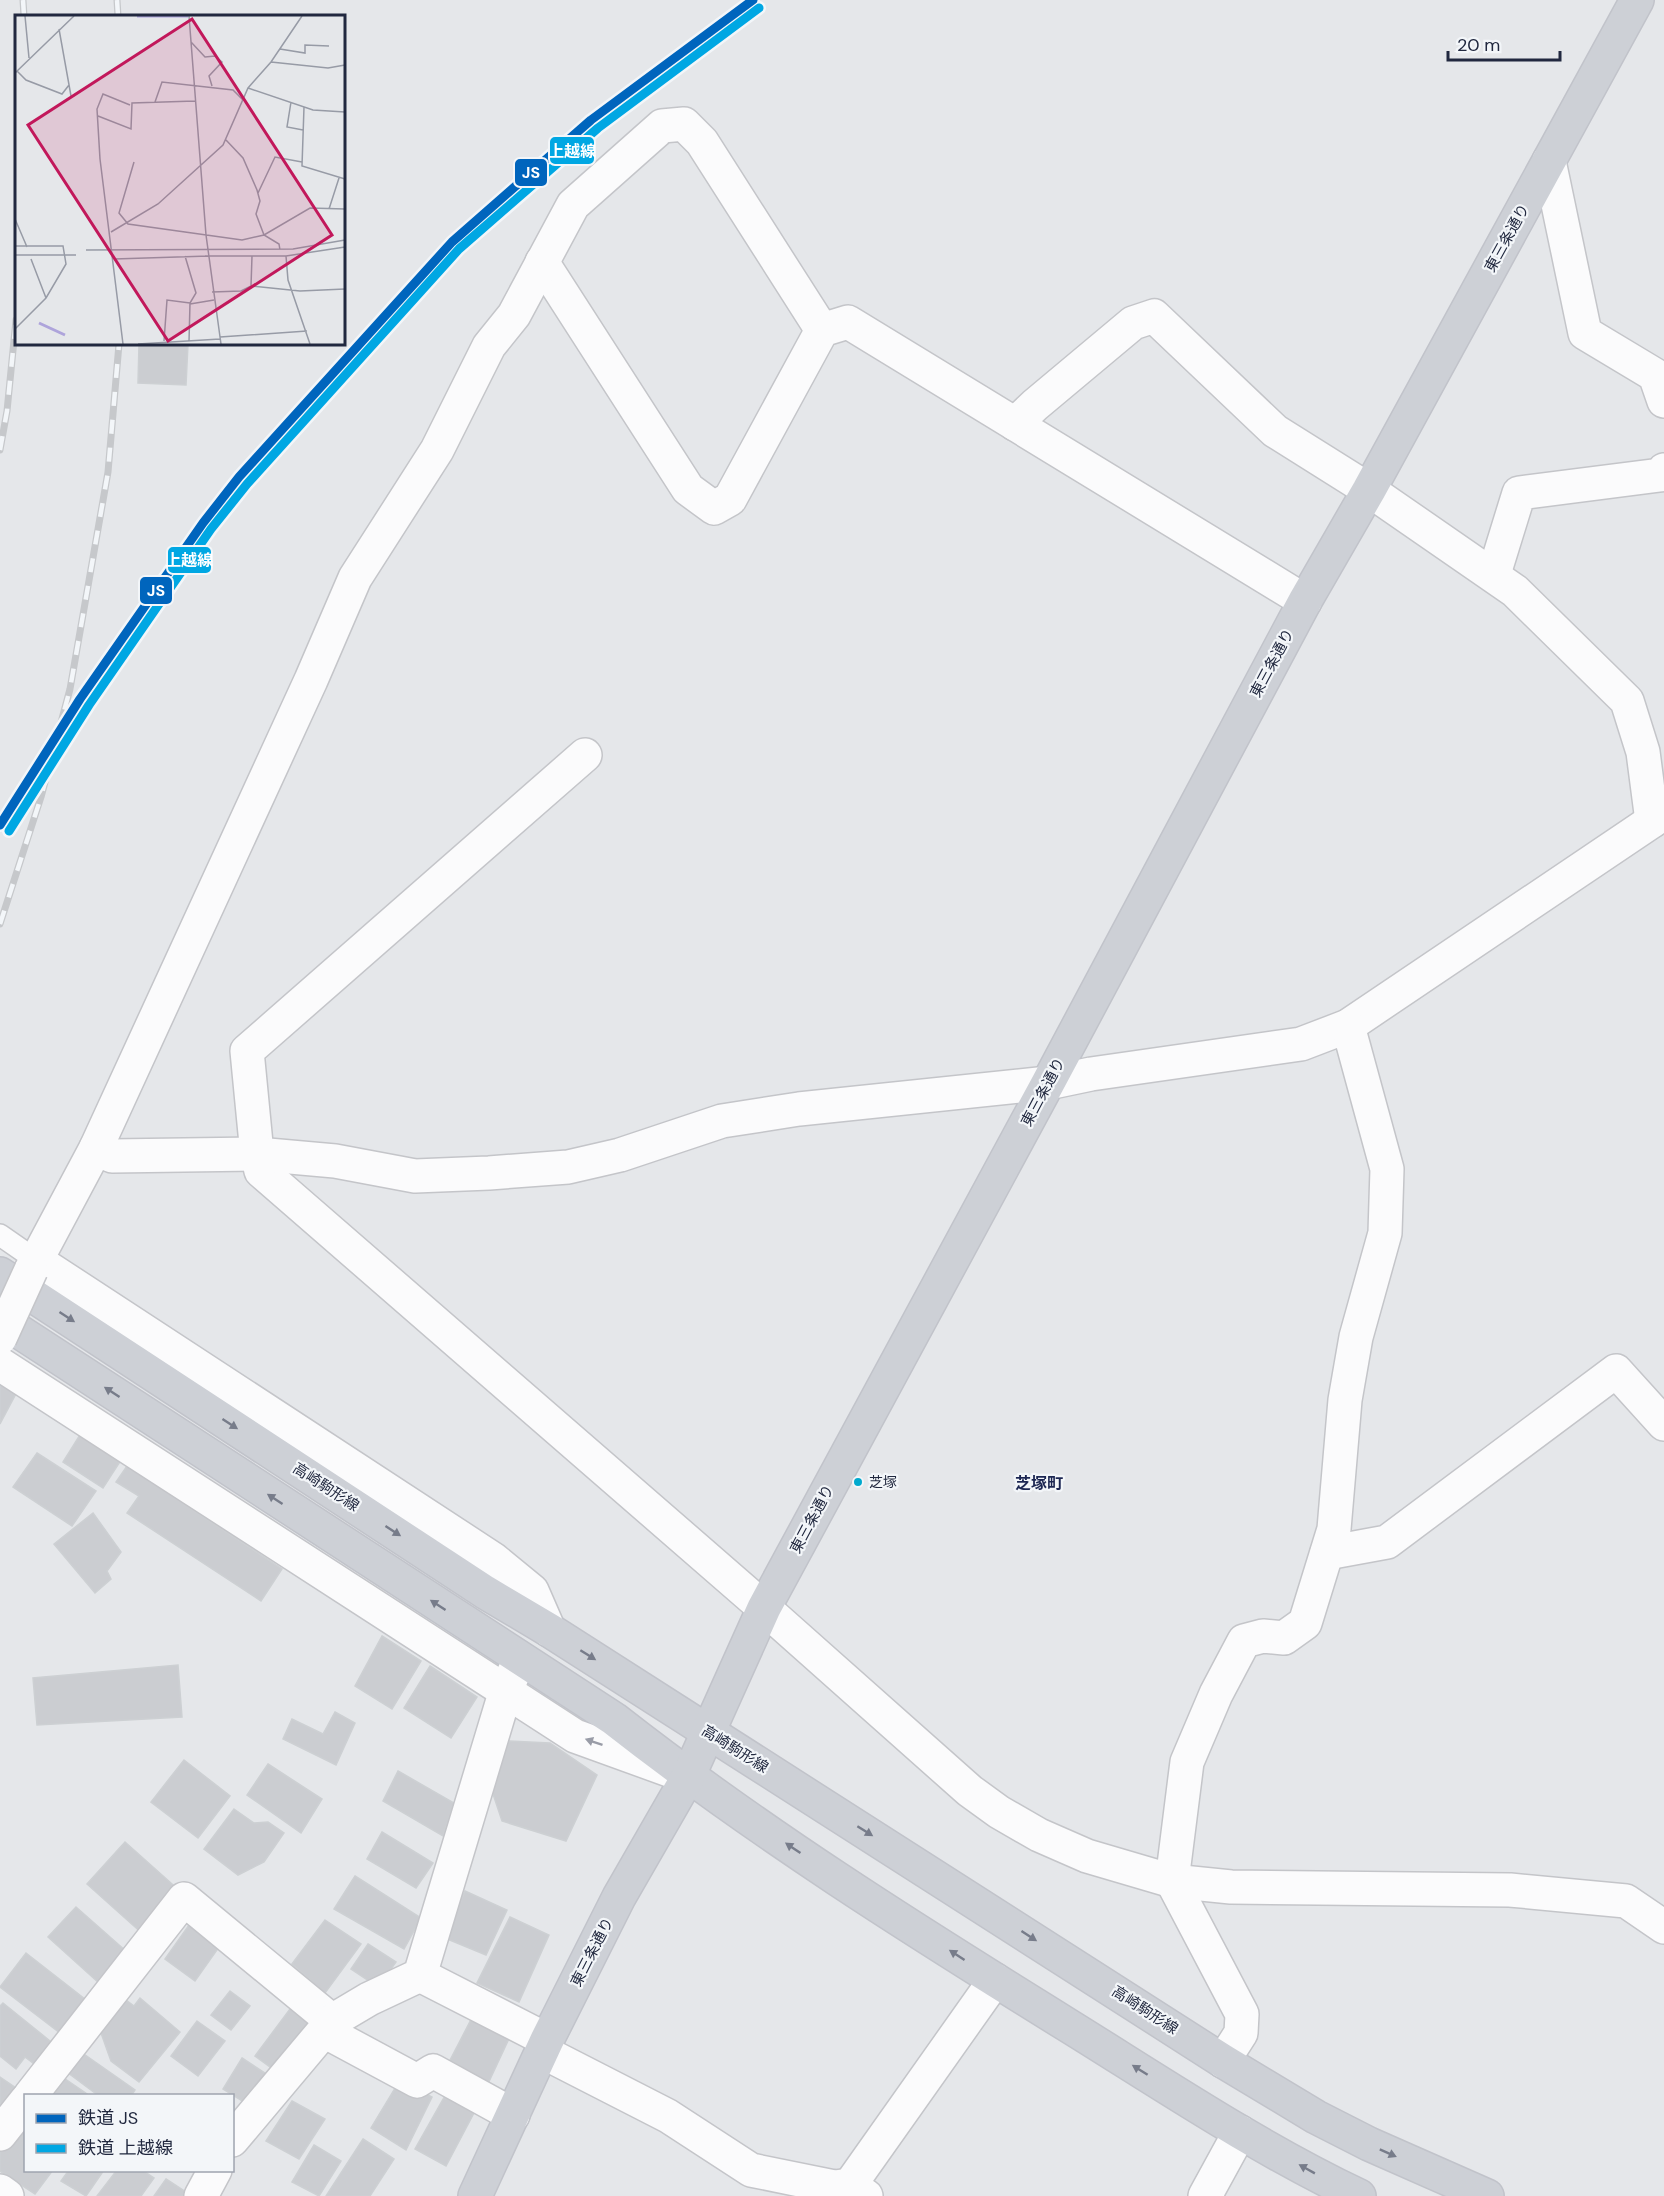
<svg xmlns="http://www.w3.org/2000/svg" width="1664" height="2196" font-family="'DM Sans','Noto Sans JP',sans-serif">
<style>
.building{fill:#cbcdd1;stroke:#cdd0d3;stroke-width:1.5}
.lines{fill:none;stroke-linecap:round;stroke-linejoin:round}
.service-casing{stroke:#c4c5c9;stroke-width:24}
.minor-casing{stroke:#c4c5c9;stroke-width:36}
.primary-casing{stroke:#c1c3ca;stroke-width:36}
.service{stroke:#fbfbfc;stroke-width:21}
.minor{stroke:#fbfbfc;stroke-width:33}
.primary{stroke:#cdd0d6;stroke-width:33}
.rail-casing{stroke:#c6c8cb;stroke-width:7}
.rail{stroke:#f3f6f9;stroke-width:4.5;stroke-dasharray:14;stroke-linecap:butt}
.minor-bridge-casing{stroke:#c4c5c9;stroke-width:36;stroke-linecap:butt}
.minor-bridge{stroke:#fbfbfc;stroke-width:33}
.rail-1-casing{stroke:#f3f6f9;stroke-width:14}
.rail-2-casing{stroke:#f3f6f9;stroke-width:14}
.rail-1{stroke:#0065bd;stroke-width:9}
.rail-2{stroke:#00a7e3;stroke-width:9}
.oneway{fill:#777c8a}
.oneway2{fill:#999ca7}
.bus-dot{fill:#00a9ce;stroke:#f3f6f9;stroke-width:2}
.labels{text-anchor:middle;dominant-baseline:central;stroke-width:4.5;stroke-linejoin:round;paint-order:stroke}
.bus-label{font-size:14px;fill:#21283f;stroke:#f3f6f9;text-anchor:start}
.street-label{font-size:15px;fill:#21283f;stroke:#f3f6f9}
.neighbourhood-label{font-size:16px;font-weight:bold;fill:#1c2652;stroke:#f3f6f9}
.inset-river{fill:none;stroke:#aea4db;stroke-width:3}
.inset-road{fill:none;stroke:#979ba6;stroke-width:1.5}
.view{fill:#c2185b;fill-opacity:0.15;stroke:#c2185b;stroke-width:3}
.inset-edge{fill:none;stroke:#21283f;stroke-width:3}
.line-badge{stroke:#f3f6f9;stroke-width:2}
.badge-label{font-size:16px;text-anchor:middle;font-weight:bold;fill:#fff}
</style>
<rect width="100%" height="100%" fill="#e5e7ea"/>
<g class="building">
<path d="M 139,344 L 188,344 L 186,385 L 138,383 Z"/>
<path d="M 0,1377 L 19,1388 L 0,1424 Z"/>
<path d="M 83,1430 L 123,1457 L 103,1488 L 63,1462 Z"/>
<path d="M 37,1453 L 96,1491 L 72,1526 L 13,1487 Z"/>
<path d="M 127,1466 L 282,1569 L 261,1601 L 127,1513 L 139,1496 L 116,1482 Z"/>
<path d="M 93,1513 L 121,1552 L 107,1571 L 111,1579 L 95,1593 L 54,1544 Z"/>
<path d="M 382,1636 L 421,1661 L 392,1709 L 355,1686 Z"/>
<path d="M 178,1665 L 182,1717 L 37,1725 L 33,1678 Z"/>
<path d="M 430,1666 L 477,1697 L 451,1738 L 404,1708 Z"/>
<path d="M 335,1712 L 355,1723 L 336,1765 L 283,1739 L 292,1719 L 323,1734 Z"/>
<path d="M 509,1741 L 550,1743 L 597,1775 L 566,1841 L 502,1821 L 491,1788 Z"/>
<path d="M 184,1760 L 230,1796 L 198,1838 L 151,1802 Z"/>
<path d="M 268,1764 L 322,1799 L 301,1833 L 247,1795 Z"/>
<path d="M 398,1771 L 454,1803 L 443,1836 L 383,1801 Z"/>
<path d="M 234,1809 L 254,1823 L 268,1822 L 284,1833 L 264,1862 L 238,1875 L 204,1849 Z"/>
<path d="M 382,1832 L 433,1863 L 416,1888 L 367,1859 Z"/>
<path d="M 125,1842 L 181,1892 L 144,1935 L 87,1884 Z"/>
<path d="M 355,1876 L 421,1918 L 404,1949 L 334,1909 Z"/>
<path d="M 465,1891 L 507,1910 L 486,1955 L 445,1938 Z"/>
<path d="M 76,1907 L 127,1952 L 99,1983 L 48,1937 Z"/>
<path d="M 510,1917 L 549,1935 L 519,2002 L 477,1983 Z"/>
<path d="M 194,1918 L 224,1940 L 195,1981 L 165,1959 Z"/>
<path d="M 325,1920 L 361,1944 L 325,1993 L 292,1964 Z"/>
<path d="M 368,1944 L 396,1962 L 378,1987 L 351,1969 Z"/>
<path d="M 26,1953 L 86,2000 L 60,2033 L 0,1987 Z"/>
<path d="M 230,1991 L 250,2006 L 231,2030 L 211,2015 Z"/>
<path d="M 140,1998 L 180,2032 L 139,2082 L 111,2061 L 101,2033 L 126,2000 L 134,2006 Z"/>
<path d="M 3,2003 L 55,2045 L 38,2067 L 25,2057 L 16,2069 L 0,2056 L 0,2006 Z"/>
<path d="M 293,2005 L 318,2023 L 281,2075 L 255,2056 Z"/>
<path d="M 477,2008 L 514,2028 L 486,2088 L 446,2068 Z"/>
<path d="M 197,2021 L 225,2041 L 198,2076 L 171,2056 Z"/>
<path d="M 81,2052 L 135,2090 L 131,2096 L 99,2096 L 67,2072 Z"/>
<path d="M 242,2058 L 271,2077 L 252,2107 L 223,2089 Z"/>
<path d="M 58,2074 L 90,2096 L 40,2096 Z"/>
<path d="M 0,2077 L 16,2088 L 0,2110 Z"/>
<path d="M 400,2080 L 432,2097 L 406,2150 L 371,2128 Z"/>
<path d="M 446,2094 L 476,2109 L 446,2166 L 415,2149 Z"/>
<path d="M 292,2101 L 325,2119 L 299,2159 L 266,2141 Z"/>
<path d="M 26,2114 L 26,2170 L 53,2170 L 35,2194 L 0,2171 L 0,2146 Z"/>
<path d="M 363,2139 L 394,2159 L 370,2196 L 326,2196 Z"/>
<path d="M 314,2145 L 341,2161 L 319,2196 L 292,2182 Z"/>
<path d="M 69,2170 L 104,2170 L 86,2196 L 61,2181 Z"/>
<path d="M 117,2170 L 142,2170 L 154,2178 L 141,2196 L 97,2196 Z"/>
<path d="M 166,2179 L 192,2196 L 154,2196 Z"/>
</g>
<g class="lines">
<g class="service-casing">
<path id="service" d="M 0,1235 L 36,1260"/>
</g>
<g class="minor-casing">
<g id="minor">
<path d="M 1549,161 L 1585,333 L 1655,375 L 1664,401"/>
<path d="M 542,262 L 688,489 L 714,508 L 730,499 L 822,330 L 848,322 L 1305,601"/>
<path d="M 1015,424 L 1035,405 L 1133,323 L 1154,316 L 1275,431 L 1369,490 L 1515,591 L 1627,701 L 1643,752 L 1652,821"/>
<path d="M 1494,574 L 1519,493 L 1660,475 L 1664,470"/>
<path d="M 585,755 L 247,1051 L 257,1154 L 261,1171 L 764,1608 L 970,1791 L 999,1812 L 1039,1835 L 1087,1856 L 1172,1881 L 1231,1887 L 1510,1890 L 1626,1901 L 1664,1927"/>
<path d="M 96,1148 L 112,1156 L 257,1154 L 335,1161 L 415,1176 L 489,1173 L 568,1167 L 620,1155 L 722,1121 L 799,1109 L 1048,1083 L 1091,1074 L 1301,1044 L 1348,1026 L 1664,813"/>
<path d="M 36,1260 L 493,1559 L 532,1591 L 549,1630"/>
<path d="M 31,1270 L 96,1148 L 311,680 L 355,578 L 437,450 L 489,346 L 514,315 L 573,205 L 662,126 L 684,124 L 702,142 L 822,330"/>
<path d="M 0,1364 L 575,1736 L 680,1774"/>
<path d="M 1327,1553 L 1387,1542 L 1616,1371 L 1664,1424"/>
<path d="M 420,1975 L 547,2040"/>
<path d="M 324,2031 L 417,2081 L 433,2071 L 513,2115"/>
<path d="M 543,2052 L 668,2116 L 751,2170 L 834,2187 L 850,2185 L 866,2196"/>
<path d="M 1223,2061 L 1241,2033 L 1242,2014 L 1172,1881 L 1187,1762 L 1216,1694 L 1244,1641 L 1263,1636 L 1284,1638 L 1305,1623 L 1334,1529 L 1345,1400 L 1356,1337 L 1385,1233 L 1387,1169 L 1348,1026"/>
<path d="M 30,2096 L 184,1899 L 332,2021"/>
<path d="M 0,2134 L 26,2101"/>
<path d="M 232,2140 L 332,2021 L 369,1999 L 420,1975 L 506,1690 L 515,1670"/>
<path d="M 850,2185 L 995,1980"/>
<path d="M 0,2191 L 7,2196"/>
<path d="M 201,2196 L 215,2170"/>
<path d="M 1205,2196 L 1240,2132"/>
</g>
</g>
<g class="primary-casing">
<g id="primary">
<path d="M 0,1274 L 485,1592 L 549,1630 L 1223,2061 L 1316,2117 L 1369,2144 L 1487,2196"/>
<path d="M 0,1319 L 614,1719 C 758,1832 914,1930 1069,2026 C 1164,2085 1258,2148 1359,2196"/>
<path d="M 475,2196 L 547,2040 L 619,1897 L 688,1777 L 764,1608 L 1048,1083 L 1305,601 L 1369,490 L 1637,0"/>
</g>
</g>
<use href="#service" class="service"/>
<use href="#minor" class="minor"/>
<use href="#primary" class="primary"/>
<g class="rail-casing">
<g id="rail">
<path d="M 23,0 L 24,16"/>
<path d="M 117,0 L 118,16"/>
<path d="M 0,450 L 7,411 L 16,320"/>
<path d="M 0,924 L 41,797 L 70,689 L 108,472 L 119,344"/>
</g>
</g>
<use href="#rail" class="rail"/>
<g class="minor-bridge-casing">
<path id="minor-bridge" d="M 0,1338 L 31,1270"/>
</g>
<use href="#minor-bridge" class="minor-bridge"/>
<g class="rail-1-casing">
<path id="rail-1" d="M 0,825 L 80,699 L 203,523 L 239,477 L 452,242 L 591,120 L 753,0"/>
</g>
<g class="rail-2-casing">
<path id="rail-2" d="M 9,831 L 89,705 L 211,529 L 247,484 L 459,249 L 598,128 L 759,8"/>
</g>
<use href="#rail-1" class="rail-1"/>
<use href="#rail-2" class="rail-2"/>
</g>
<defs><path id="oneway-solid" d="M-6-.8H1V-3.2L6.5 0L1 3.2V.8H-6Z" transform="scale(1.5)"/></defs>
<g class="oneway">
<use href="#oneway-solid" transform="translate(67 1317) rotate(33)"/>
<use href="#oneway-solid" transform="translate(112 1392) rotate(-147)"/>
<use href="#oneway-solid" transform="translate(230 1424) rotate(33)"/>
<use href="#oneway-solid" transform="translate(275 1499) rotate(-147)"/>
<use href="#oneway-solid" transform="translate(393 1531) rotate(33)"/>
<use href="#oneway-solid" transform="translate(438 1605) rotate(-147)"/>
<use href="#oneway-solid" transform="translate(588 1655) rotate(32)"/>
<use href="#oneway-solid" transform="translate(865 1831) rotate(32)"/>
<use href="#oneway-solid" transform="translate(793 1848) rotate(-146)"/>
<use href="#oneway-solid" transform="translate(1029 1936) rotate(33)"/>
<use href="#oneway-solid" transform="translate(957 1955) rotate(-147)"/>
<use href="#oneway-solid" transform="translate(1140 2070) rotate(-148)"/>
<use href="#oneway-solid" transform="translate(1388 2153) rotate(24)"/>
<use href="#oneway-solid" transform="translate(1307 2169) rotate(-151)"/>
</g>
<use class="oneway2" href="#oneway-solid" transform="translate(594 1742) rotate(-161)"/>
<circle class="bus-dot" cx="858" cy="1482" r="5"/>
<g class="labels">
<g class="bus-label">
<text x="869" y="1482">芝塚</text>
</g>
<g class="street-label">
<text transform="translate(1507 238) rotate(-61)">東三条通り</text>
<text transform="translate(1272 663) rotate(-62)">東三条通り</text>
<text transform="translate(1043 1092) rotate(-62)">東三条通り</text>
<text transform="translate(326 1487) rotate(33)">高崎駒形線</text>
<text transform="translate(812 1519) rotate(-62)">東三条通り</text>
<text transform="translate(735 1749) rotate(32)">高崎駒形線</text>
<text transform="translate(592 1952) rotate(-63)">東三条通り</text>
<text transform="translate(1145 2010) rotate(33)">高崎駒形線</text>
</g>
<g class="neighbourhood-label">
<text x="1039" y="1483">芝塚町</text>
</g>
</g>
<g transform="translate(15 15)">
<rect width="330" height="330" fill="#e5e7ea"/>
<path class="inset-river" d="M 122,1 L 173,1M 24,308 L 50,320"/>
<path class="inset-road" d="M 10,1 L 14,43M 174,1 L 191,220 L 206,329M 44,14 L 56,81M 176,27 L 190,42 L 200,41 L 207,47 L 194,61 L 197,71M 265,34 L 290,38 L 290,30 L 314,31M 256,47 L 313,53 L 330,50M 2,56 L 11,65 L 47,79 L 54,70M 0,58 L 59,1M 233,73 L 298,95 L 330,97M 140,87 L 147,67 L 218,75 L 228,85M 276,87 L 272,112 L 288,115M 289,92 L 287,151 L 330,164M 83,101 L 116,114 L 117,88 L 180,86M 211,125 L 228,143 L 242,175 L 245,186 L 241,199 L 249,220 L 264,229 L 265,235M 119,147 L 104,198 L 113,209 L 227,225 L 249,220 L 295,193 L 330,194M 243,178 L 260,142 L 287,147M 314,194 L 324,163M 0,204 L 12,232M 96,217 L 143,189 L 208,130 L 233,73 L 256,47 L 287,1M 0,231 L 48,231 L 51,249 L 31,283 L 0,314M 71,235 L 278,234 L 330,225M 0,240 L 61,240M 170,241 L 181,278 L 175,288 L 174,327M 190,241 L 271,241 L 330,232M 271,241 L 273,265 L 295,329M 16,244 L 31,283M 99,244 L 194,241M 236,271 L 237,241M 197,277 L 226,276 L 236,271 L 285,276 L 330,274M 175,289 L 199,285M 205,322 L 292,316M 149,326 L 152,285 L 175,288M 108,329 L 85,144 L 82,94 L 88,79 L 115,90M 123,329 L 205,324"/>
<path class="view" d="M 177,4 L 317,220 L 153,326 L 13,110 Z"/>
<rect width="330" height="330" class="inset-edge"/>
</g>
<g class="line-badge">
<rect x="549" y="136" width="46" height="29" rx="6" fill="#00a7e3"/>
<rect x="514" y="158" width="34" height="29" rx="6" fill="#0065bd"/>
<rect x="167" y="546" width="45" height="28" rx="6" fill="#00a7e3"/>
<rect x="139" y="576" width="34" height="29" rx="6" fill="#0065bd"/>
</g>
<g class="badge-label">
<text x="572" y="157">上越線</text>
<text x="531" y="178">JS</text>
<text x="189" y="566">上越線</text>
<text x="156" y="596">JS</text>
</g>
<rect x="24" y="2094" width="210" height="78" fill="#f3f6f9" stroke="#9fa4af" stroke-width="1.5"/>
<rect x="36" y="2114" width="30" height="9" fill="#0065bd" stroke="#9fa4af" stroke-width="1.5"/>
<text x="78" y="2124" font-size="18" fill="#21283f">鉄道 JS</text>
<rect x="36" y="2144" width="30" height="9" fill="#00a7e3" stroke="#9fa4af" stroke-width="1.5"/>
<text x="78" y="2154" font-size="18" fill="#21283f">鉄道 上越線</text>
<path d="M1448 51v9h112v-9" fill="none" stroke="#21283f" stroke-width="3"/>
<text x="1457" y="51" font-size="18" fill="#21283f" stroke="#f3f6f9" stroke-width="4.5" paint-order="stroke">20 m</text>
</svg>
